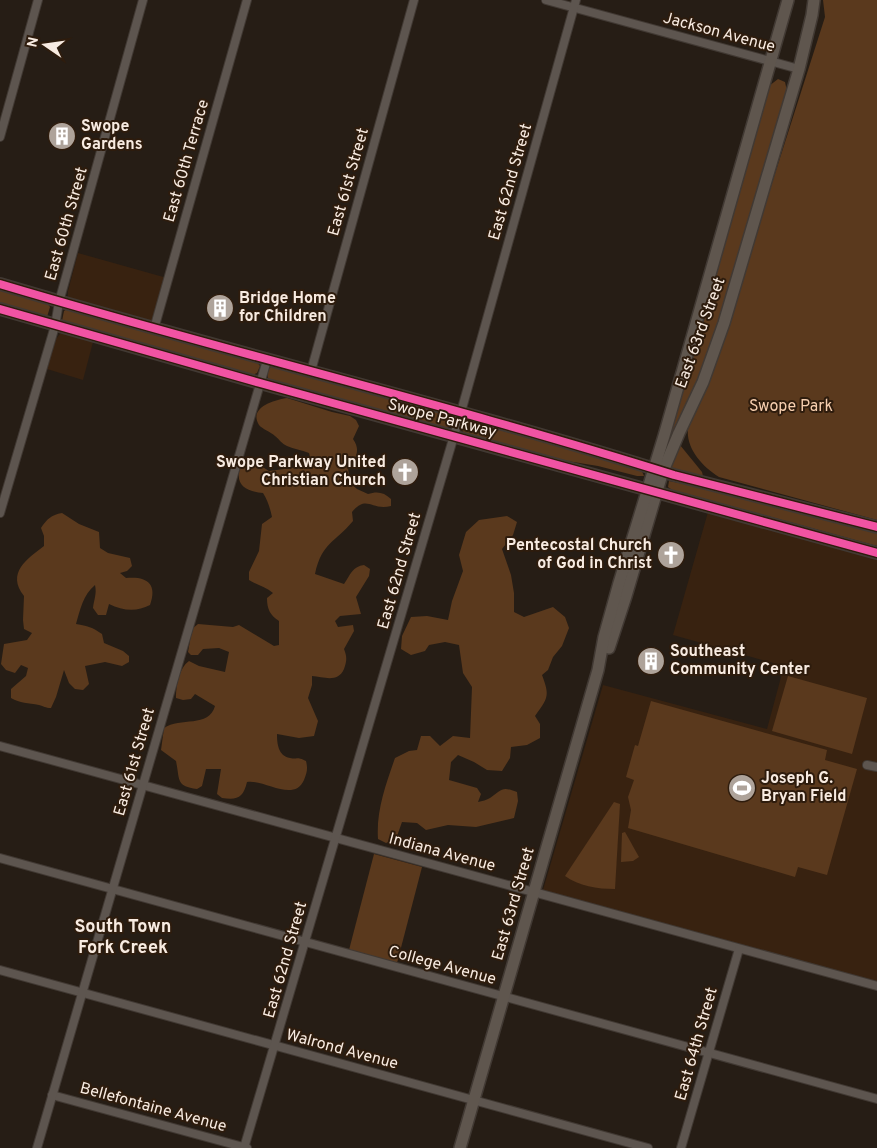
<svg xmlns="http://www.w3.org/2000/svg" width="877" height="1148" font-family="Overpass,sans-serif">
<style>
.built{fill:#382210}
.green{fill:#5a391d}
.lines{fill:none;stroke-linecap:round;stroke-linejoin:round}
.minor-casing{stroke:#413933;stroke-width:10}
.secondary-casing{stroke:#413933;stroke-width:14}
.minor{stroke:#5d554f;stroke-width:8}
.secondary{stroke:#5f564e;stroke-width:11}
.cycleway-casing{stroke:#2e1c0d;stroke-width:11}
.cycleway{stroke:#f153a3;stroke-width:8}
.labels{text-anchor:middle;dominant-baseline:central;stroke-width:4;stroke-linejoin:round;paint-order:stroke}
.street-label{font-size:16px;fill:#f8ebe1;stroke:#2e1c0d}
.poi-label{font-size:16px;font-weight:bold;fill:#f8ebe1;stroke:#2e1c0d;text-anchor:start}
.park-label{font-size:16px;fill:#f6ceaf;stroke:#2e1c0d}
.neighbourhood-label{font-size:18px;font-weight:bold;fill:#f8ebe1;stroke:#2e1c0d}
</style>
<rect width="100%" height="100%" fill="#261d15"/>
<g class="built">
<path d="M 78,253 L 167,278 L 153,320 L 149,320 L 68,297 L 68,291 Z"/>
<path d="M 60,334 L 66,334 L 93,342 L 83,380 L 47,369 L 56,339 Z"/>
<path d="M 708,512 L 877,558 L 877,982 L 543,890 L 603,685 L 767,729 L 784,666 L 673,635 Z"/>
</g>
<g class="green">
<path d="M 823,0 L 877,0 L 877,520 L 719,477 C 700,465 683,445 689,423 L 727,324 L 825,17 Z"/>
<path d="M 778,79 L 785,82 L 787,91 L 713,341 L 702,373 L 664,454 L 710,300 L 713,282 L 769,86 Z"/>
<path d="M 0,290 L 48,304 L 50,307 L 47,317 L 0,304 Z"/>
<path d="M 67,309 L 257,362 L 260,366 L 257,373 L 252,375 L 66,323 L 62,321 L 64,311 Z"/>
<path d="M 272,366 L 450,415 L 452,418 L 450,426 L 447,428 L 271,380 L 268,378 C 267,374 268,368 272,366 Z"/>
<path d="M 287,398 L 332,412 L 350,416 L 356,420 L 359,426 L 353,439 C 361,450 356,459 348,468 L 350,483 L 357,489 L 368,494 C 377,491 384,492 391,499 L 391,506 C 371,511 367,494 352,512 L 353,521 C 335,543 322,542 315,574 L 344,584 C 350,575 353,566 364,565 L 370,569 L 369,576 L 356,597 L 361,614 L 340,616 L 335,621 L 338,627 L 353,625 L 354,631 L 344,649 C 347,657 347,660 344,669 C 338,683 324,677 312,676 L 312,685 L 308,698 L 318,721 L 314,736 L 299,738 L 277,734 C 277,743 278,756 290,758 C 298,760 295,756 306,761 C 308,769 307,772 304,780 C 294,803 264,779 247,782 C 243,798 238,800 222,798 L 217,794 L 221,769 L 206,769 L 202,786 L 197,789 C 176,786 180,781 176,761 L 161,750 L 164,728 C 180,717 209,728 215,706 L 195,694 L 191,699 L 183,700 L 176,698 C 176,686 179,668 189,661 L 199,666 L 225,672 L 229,652 L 219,648 L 203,649 L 198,655 L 191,655 L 188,652 L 192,629 L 198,624 L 233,627 L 239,625 L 274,646 L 279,645 L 279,621 C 270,615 267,609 267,598 L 273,593 C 266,587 257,585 249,580 L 249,572 L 259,551 L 262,524 L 272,517 C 270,508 268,501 263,493 C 244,491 234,484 241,465 L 261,466 L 269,471 L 306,466 L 311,461 L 309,453 C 301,450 294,449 287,446 C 282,444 279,439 275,436 C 271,432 262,429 259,425 C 248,407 275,400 287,398 Z"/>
<path d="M 464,420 L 641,469 L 644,476 L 637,476 L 598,466 L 567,461 L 466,434 L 461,430 Z"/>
<path d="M 680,445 L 702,472 L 703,476 L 671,468 Z"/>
<path d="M 669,481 L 739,495 L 877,532 L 877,546 L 672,490 L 668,487 Z"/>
<path d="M 62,513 L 79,524 L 99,532 L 100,548 L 108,553 L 130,558 L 132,566 L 127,571 L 120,573 L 126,578 C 146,576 158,583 150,605 C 137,612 123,611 109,604 L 106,615 L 98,615 L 93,608 C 94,599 97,594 95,585 C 83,595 80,610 76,624 C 88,626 92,627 102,634 L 104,643 L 123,651 L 129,656 L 129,662 L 122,666 L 105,662 L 85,666 L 89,684 L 83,690 L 75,689 L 69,683 L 64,670 L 56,697 L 51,708 C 45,708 44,706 39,705 C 28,703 20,703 11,698 L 11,689 L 26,676 L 28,668 L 21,665 L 15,673 L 6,670 L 1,664 L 4,644 L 27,640 L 32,633 L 24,629 L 23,620 L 24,596 C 6,573 27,559 44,546 L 44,536 L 41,528 C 47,519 51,515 62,513 Z"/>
<path d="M 507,516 L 517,522 L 513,535 L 502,549 L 511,575 L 514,593 L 514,612 L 524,617 L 553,607 L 565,617 L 569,628 L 562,646 L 553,657 L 548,670 L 542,675 C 550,696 548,698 535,716 L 540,724 L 540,738 L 527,745 L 511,747 L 510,758 L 502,771 L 487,770 L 474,762 L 458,755 L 451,762 L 449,780 L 477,788 L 481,794 L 478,802 C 482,801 487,800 490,798 C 502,790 501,786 517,792 L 518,801 L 514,818 L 476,827 L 448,825 L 426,830 L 417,823 L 402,822 L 396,839 L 386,843 L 378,839 C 376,811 386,784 395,758 L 409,751 L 417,750 L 421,736 L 430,736 L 440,746 L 453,736 L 470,738 L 472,687 L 463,673 L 459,645 L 445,642 L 429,645 L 425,651 L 411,655 L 401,649 L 402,636 L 411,617 L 427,616 L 448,620 L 452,601 L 463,571 L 459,555 L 466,532 L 479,520 Z"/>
<path d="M 788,676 L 867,698 L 852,754 L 772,731 Z"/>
<path d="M 651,701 L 827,750 L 825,760 L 857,769 L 827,875 L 798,867 L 795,877 L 628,828 L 631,810 L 628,797 L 634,780 L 626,777 L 635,745 L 638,746 Z"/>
<path d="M 614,802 L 620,804 L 615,889 C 597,889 579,886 565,876 Z"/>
<path d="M 625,832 L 639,857 L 633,861 L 621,862 L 622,833 Z"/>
<path d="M 374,854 L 422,867 L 397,963 L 349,950 Z"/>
</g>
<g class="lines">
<g class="minor-casing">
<g id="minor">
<path d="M 546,0 L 799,69"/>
<path d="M 0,137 L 38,0"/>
<path d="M 154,329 L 247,0"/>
<path d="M 311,371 L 414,0"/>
<path d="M 0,513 L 55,326 L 59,302 L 143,0"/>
<path d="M 0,746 L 877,986"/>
<path d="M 867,765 L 877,767"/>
<path d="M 0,858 L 877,1099"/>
<path d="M 0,970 L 648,1148"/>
<path d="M 52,1095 L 247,1148"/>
<path d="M 37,1148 L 267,360"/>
<path d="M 244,1148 L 461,412 L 576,0"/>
<path d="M 681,1148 L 739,949"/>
</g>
</g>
<g class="secondary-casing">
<g id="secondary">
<path d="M 0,284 C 224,351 451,405 674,475 L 877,527"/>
<path d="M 0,309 L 260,383 L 877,553"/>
<path d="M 609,648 L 626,596 L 663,471 L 679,433 L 703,382 L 724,323 L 799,69 L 812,15 L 814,0"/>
<path d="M 460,1148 L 598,670 L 604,637 L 619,583 L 664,436 L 788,0"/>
</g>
</g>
<use href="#minor" class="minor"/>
<use href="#secondary" class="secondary"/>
<g class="cycleway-casing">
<g id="cycleway">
<path d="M 0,284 C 224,351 451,405 674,475 L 877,527"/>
<path d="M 0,309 L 260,383 L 877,553"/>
</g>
</g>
<use href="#cycleway" class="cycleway"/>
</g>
<defs>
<g id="building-disc" transform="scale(1.4375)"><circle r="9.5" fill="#aea39a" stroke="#2e1c0d"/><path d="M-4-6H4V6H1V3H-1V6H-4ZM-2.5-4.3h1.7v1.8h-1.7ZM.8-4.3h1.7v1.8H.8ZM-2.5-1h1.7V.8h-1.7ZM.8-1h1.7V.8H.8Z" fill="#fff"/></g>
<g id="church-disc" transform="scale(1.4375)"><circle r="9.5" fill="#aea39a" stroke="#2e1c0d"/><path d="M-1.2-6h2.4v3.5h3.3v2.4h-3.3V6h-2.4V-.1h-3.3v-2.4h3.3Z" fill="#fff"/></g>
<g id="stadium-disc" transform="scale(1.4375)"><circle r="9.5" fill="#aea39a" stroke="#2e1c0d"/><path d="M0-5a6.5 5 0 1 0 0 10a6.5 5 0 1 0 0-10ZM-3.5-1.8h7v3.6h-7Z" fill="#fff"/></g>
</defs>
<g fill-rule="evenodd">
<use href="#building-disc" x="62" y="136"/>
<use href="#building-disc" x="220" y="308"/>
<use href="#church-disc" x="405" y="472"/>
<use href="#church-disc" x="671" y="555"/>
<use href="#building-disc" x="651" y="661"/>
<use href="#stadium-disc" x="742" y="788"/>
</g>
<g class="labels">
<g class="street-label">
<text transform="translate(719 33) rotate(15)">Jackson Avenue</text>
<text transform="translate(187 161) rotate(-74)">East 60th Terrace</text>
<text transform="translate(349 182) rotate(-74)">East 61st Street</text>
<text transform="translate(511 182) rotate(-74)">East 62nd Street</text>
<text transform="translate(67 224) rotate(-74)">East 60th Street</text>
<text transform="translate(701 333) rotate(-70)">East 63rd Street</text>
<text transform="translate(442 419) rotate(15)">Swope Parkway</text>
<text transform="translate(400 571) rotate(-74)">East 62nd Street</text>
<text transform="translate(135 762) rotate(-74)">East 61st Street</text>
<text transform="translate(442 853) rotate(15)">Indiana Avenue</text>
<text transform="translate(514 904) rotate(-74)">East 63rd Street</text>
<text transform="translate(286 960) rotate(-74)">East 62nd Street</text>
<text transform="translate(442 966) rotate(15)">College Avenue</text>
<text transform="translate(697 1044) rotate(-74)">East 64th Street</text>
<text transform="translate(342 1050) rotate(15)">Walrond Avenue</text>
<text transform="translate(153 1108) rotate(15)">Bellefontaine Avenue</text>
</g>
<g class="poi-label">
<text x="81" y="127">Swope<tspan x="81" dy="18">Gardens</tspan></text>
<text x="239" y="299">Bridge Home<tspan x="239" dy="18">for Children</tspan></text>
<text x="386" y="463" text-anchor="end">Swope Parkway United<tspan x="386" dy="18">Christian Church</tspan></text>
<text x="652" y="546" text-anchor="end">Pentecostal Church<tspan x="652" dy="18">of God in Christ</tspan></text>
<text x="670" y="652">Southeast<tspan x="670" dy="18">Community Center</tspan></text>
<text x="761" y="779">Joseph G.<tspan x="761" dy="18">Bryan Field</tspan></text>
</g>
<g class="park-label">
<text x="791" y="407">Swope Park</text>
</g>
<g class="neighbourhood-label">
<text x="123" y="927">South Town<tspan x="123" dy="21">Fork Creek</tspan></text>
</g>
</g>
<g transform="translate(45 45) rotate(283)" stroke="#2e1c0d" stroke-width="4" paint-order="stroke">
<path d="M0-4L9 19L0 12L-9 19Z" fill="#f8ebe1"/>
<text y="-8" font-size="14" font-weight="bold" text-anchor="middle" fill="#f8ebe1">N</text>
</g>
</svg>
